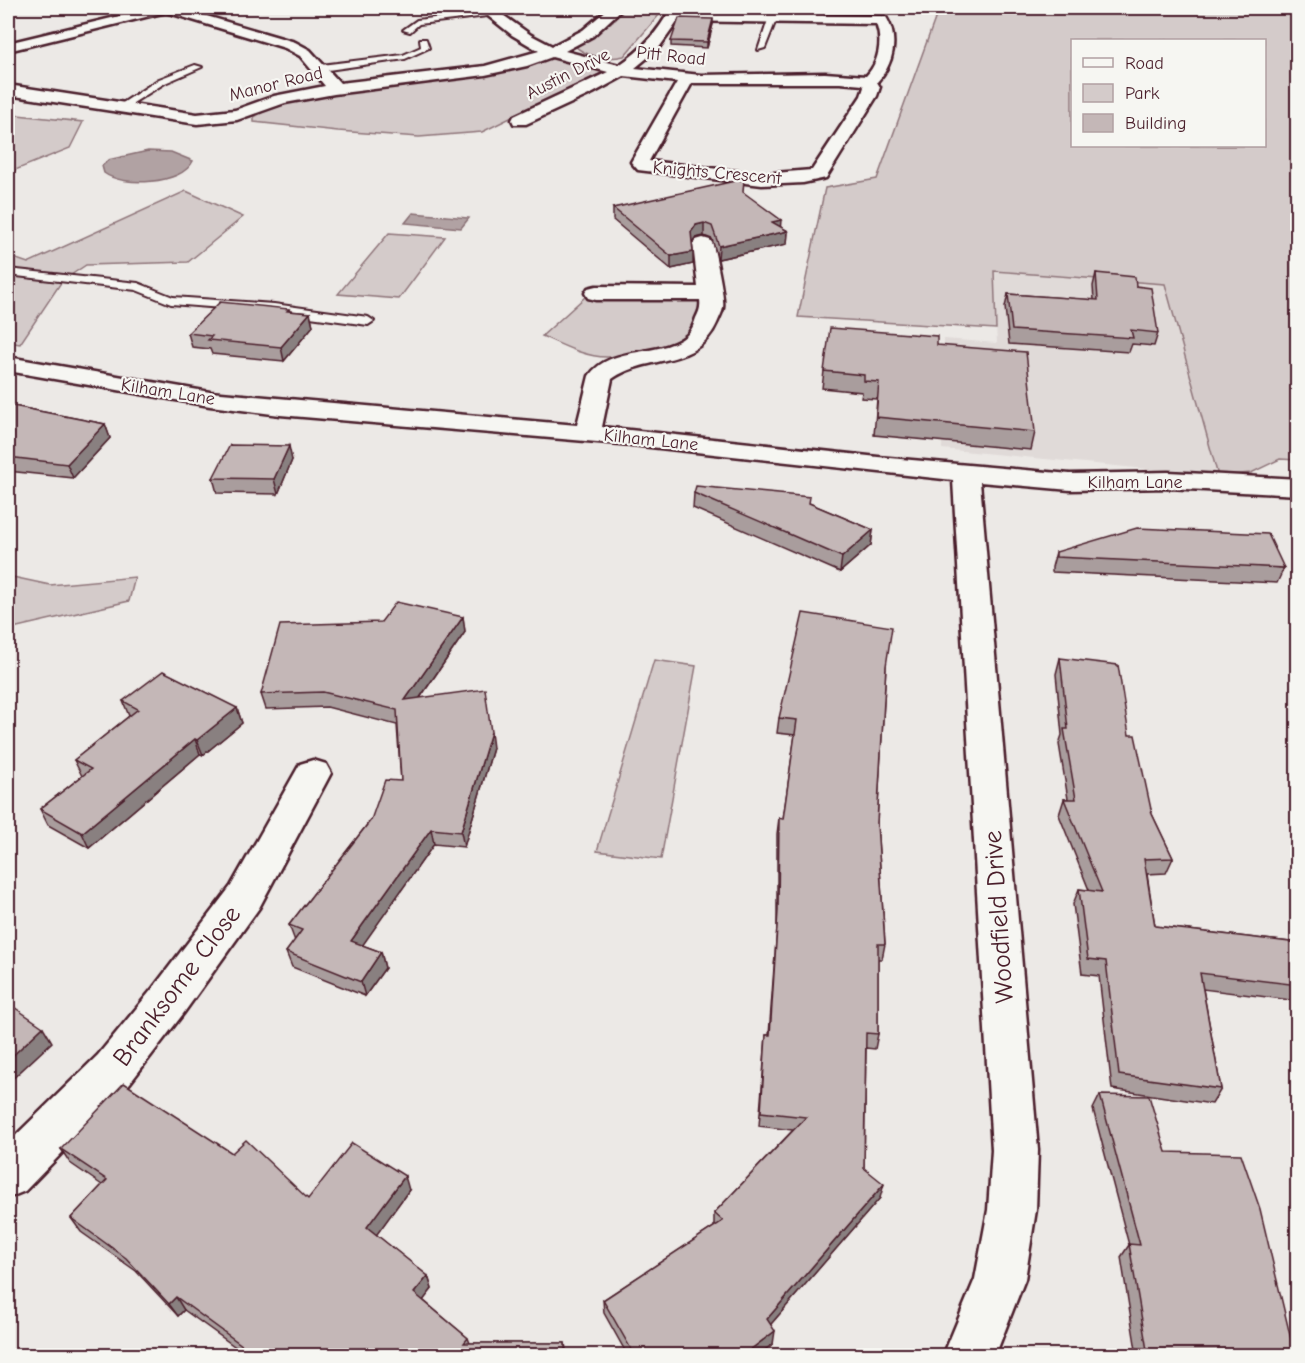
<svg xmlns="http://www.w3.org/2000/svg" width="1305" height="1363" font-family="'Comic Neue',sans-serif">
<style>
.built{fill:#e0dad8}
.green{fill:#d4cbca;stroke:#8f757a;stroke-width:1.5;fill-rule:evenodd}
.water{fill:#b1a2a3;stroke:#886e73;stroke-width:1.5}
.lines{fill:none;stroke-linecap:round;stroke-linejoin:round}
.service-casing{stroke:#4a1f2b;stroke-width:4}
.minor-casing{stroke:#4a1f2b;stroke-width:5}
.service{fill:#f6f6f2;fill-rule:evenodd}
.minor{fill:#f6f6f2;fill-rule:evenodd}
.wall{fill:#a99d9d;stroke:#4a1f2b;stroke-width:1.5}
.shaded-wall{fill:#898080;stroke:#4a1f2b;stroke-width:1.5}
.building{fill:#c4b7b7;stroke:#4a1f2b;stroke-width:1.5}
.labels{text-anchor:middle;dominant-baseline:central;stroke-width:4.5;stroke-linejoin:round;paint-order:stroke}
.far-street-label{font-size:18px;fill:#4a1f2b;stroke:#f6f6f2}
.near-street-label{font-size:26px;fill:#4a1f2b;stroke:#f6f6f2}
</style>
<rect width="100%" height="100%" fill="#ece9e6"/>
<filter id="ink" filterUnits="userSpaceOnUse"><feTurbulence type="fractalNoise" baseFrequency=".0167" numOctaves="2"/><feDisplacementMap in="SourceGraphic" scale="12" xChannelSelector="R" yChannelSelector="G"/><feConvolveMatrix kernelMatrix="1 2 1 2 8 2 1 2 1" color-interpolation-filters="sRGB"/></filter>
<g filter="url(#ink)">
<path class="built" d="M 993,271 L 1166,284 L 1218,476 L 942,449 L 944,339 L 997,343 Z"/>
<g class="green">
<path d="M 626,8 L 665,8 L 624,56 C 609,60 585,57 574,45 C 594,36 612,24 626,8 Z"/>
<path d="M 939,8 L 1297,8 L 1297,460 L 1280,459 L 1251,473 L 1218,476 L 1165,284 L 994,271 L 996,329 L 798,317 L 825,188 L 877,179 ZM 1072,40 L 1264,40 L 1264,146 L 1072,146 Z"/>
<path d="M 550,58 L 605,71 L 482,132 L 419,137 L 338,131 L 254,122 L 254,117 L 275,105 L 304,98 Z"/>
<path d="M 8,114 L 83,122 L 70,148 L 8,173 Z"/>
<path d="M 186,191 L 243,217 L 188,262 L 86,265 L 62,281 L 20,344 L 8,342 L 8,256 L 28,263 Z"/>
<path d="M 389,233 L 445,237 L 399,299 L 338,294 Z"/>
<path d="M 585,297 L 697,298 L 701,302 C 699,313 697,324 689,332 C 674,347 629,356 609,357 C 587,358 562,345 542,336 Z"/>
<path d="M 8,576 L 50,585 L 135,577 L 129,601 L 13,628 L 8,625 Z"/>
<path d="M 654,660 L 696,666 L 661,859 L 597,851 Z"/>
</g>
<g class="water">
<path d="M 148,151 L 171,152 L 193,161 C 182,185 122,187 104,173 L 102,166 L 108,160 Z"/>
<path d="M 413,213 L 469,218 L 461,228 L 405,223 Z"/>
</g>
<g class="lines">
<g class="service-casing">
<g id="service">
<path d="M 493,11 L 496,11 L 496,15 L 419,24 L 410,32 L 403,30 L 417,20 Z"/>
<path d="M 772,18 L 776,20 L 765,48 L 758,50 L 768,20 Z"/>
<path d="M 420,39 L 426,39 L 429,48 L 405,59 L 321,71 L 317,68 L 321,65 L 403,55 L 421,47 Z"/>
<path d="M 195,65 L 202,67 L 165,83 L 125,108 L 118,106 L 159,79 Z"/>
<path d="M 8,269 L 138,283 L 173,297 L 274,304 L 368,317 L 374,321 L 368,325 L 274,312 L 171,304 L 136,290 L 8,275 Z"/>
</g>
</g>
<g class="minor-casing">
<g id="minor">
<path d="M 153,8 L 179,8 L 295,42 L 310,50 L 340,83 L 485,66 L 539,51 L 512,35 L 478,8 L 493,8 L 531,35 L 552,46 L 583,30 L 609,8 L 623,8 L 593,36 L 565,51 L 619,65 C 642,50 658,32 671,8 L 683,8 L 682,13 L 881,16 L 886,17 C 899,38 894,64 877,82 L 880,87 L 877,96 L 826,178 L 803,183 L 762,185 L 638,170 L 631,162 L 677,82 L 624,76 L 593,93 L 526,124 L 514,124 L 512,120 L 514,116 L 608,72 L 552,57 L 527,66 L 485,75 L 334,94 L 285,103 L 237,120 L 197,124 L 8,95 L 8,85 L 197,114 L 235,110 L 274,96 L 325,86 L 300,56 L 285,48 L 166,12 L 8,51 L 8,43 ZM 678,21 L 876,24 C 883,41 879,63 866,76 L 825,73 L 701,75 L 635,68 L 658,49 ZM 692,83 L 840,83 L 863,85 L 864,87 L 861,96 L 812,170 L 762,174 L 649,161 Z"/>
<path d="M 703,238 L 710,240 L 713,244 C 716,259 725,296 723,308 C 722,313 719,318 718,321 C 697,370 650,353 612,379 L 602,427 L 878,457 L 1070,474 L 1168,472 L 1298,479 L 1298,495 L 1168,488 L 1070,490 L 980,482 L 1038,1150 L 1036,1210 L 1025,1279 L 995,1356 L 943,1356 L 975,1279 L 988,1210 L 992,1150 L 953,480 L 632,445 L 280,415 L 210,406 L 8,371 L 8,357 L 210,392 L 577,425 L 589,376 C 611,344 662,358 687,335 C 692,330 694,324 696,318 C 699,312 701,308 700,300 L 596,300 L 588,298 L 585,293 L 588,288 L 596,286 L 698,287 L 693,244 L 696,240 Z"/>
<path d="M 313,760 L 326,764 L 331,773 L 259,908 L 183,1014 L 130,1083 L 25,1191 L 8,1198 L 8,1143 L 98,1055 L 153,988 L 231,886 L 300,764 Z"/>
</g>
</g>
<use href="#service" class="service"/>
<use href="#minor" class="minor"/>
</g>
<g class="wall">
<path d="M 713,24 L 707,48 L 671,46 L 671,41 Z"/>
<path d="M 743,193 L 780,227 L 788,231 L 787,244 L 718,259 L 712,239 L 704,236 L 695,238 L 692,242 L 693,264 L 671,269 L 613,220 L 613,208 Z"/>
<path d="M 1096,273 L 1136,286 L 1158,333 L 1154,346 L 1132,344 L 1129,352 L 1009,344 L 1005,307 L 1008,294 L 1094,300 L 1093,286 Z"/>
<path d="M 289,309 L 290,311 L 310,313 L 313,326 L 284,361 L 212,354 L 210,349 L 192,347 L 188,333 Z"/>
<path d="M 937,345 L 1035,432 L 1031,450 L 874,435 L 877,399 L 861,398 L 862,392 L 822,388 L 824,371 Z"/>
<path d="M 8,405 L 105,424 L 110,438 L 73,478 L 8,471 Z"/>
<path d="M 292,460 L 278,494 L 217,493 L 213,478 Z"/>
<path d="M 694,493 L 809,503 L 873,530 L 871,545 L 840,572 L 693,508 Z"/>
<path d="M 1056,552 L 1284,568 L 1277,583 L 1052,572 L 1052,567 Z"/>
<path d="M 463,617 L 465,632 L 420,698 L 493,748 L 464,847 L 434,844 L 362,945 L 381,952 L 385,968 L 365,996 L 292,967 L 286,952 L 295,941 L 289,925 L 401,781 L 397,725 L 327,707 L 266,709 L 261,694 L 381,622 Z"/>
<path d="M 1060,658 L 1129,735 L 1152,814 L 1173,858 L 1166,873 L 1147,874 L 1155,926 L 1298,943 L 1298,1001 L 1203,989 L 1221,1089 L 1212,1104 L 1112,1089 L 1099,976 L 1082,974 L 1073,904 L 1079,889 L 1089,890 L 1059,815 L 1064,799 L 1068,799 L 1059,744 L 1062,735 L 1056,674 Z"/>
<path d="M 886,666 L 877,823 L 885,944 L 882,959 L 878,959 L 878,1034 L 875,1049 L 866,1048 L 864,1168 L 880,1198 L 770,1325 L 773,1344 L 756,1356 L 628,1356 L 604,1313 L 603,1300 L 714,1227 L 714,1213 L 793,1130 L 759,1126 L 765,1049 L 766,1035 L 769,1035 L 777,927 L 777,834 L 779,818 L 783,819 L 795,735 L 777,733 L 779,718 Z"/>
<path d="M 123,701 L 237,708 L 242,723 L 203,755 L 200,754 L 89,848 L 48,825 L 40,809 L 82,776 L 74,760 L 129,716 Z"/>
<path d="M 1100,1095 L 1166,1152 L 1295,1356 L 1137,1356 L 1121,1257 L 1129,1245 L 1093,1109 Z"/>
<path d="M 61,1149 L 232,1153 L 308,1199 L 409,1190 L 376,1235 L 428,1276 L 432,1289 L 423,1300 L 468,1338 L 470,1343 L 565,1343 L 567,1356 L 248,1356 L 184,1310 L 178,1316 L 136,1271 L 81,1232 L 71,1218 L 102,1185 L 70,1163 Z"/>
</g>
<g class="shaded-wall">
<path d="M 713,19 L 713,24 L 707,48 L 707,42 Z"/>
<path d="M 781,220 L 780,232 L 772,222 Z"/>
<path d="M 704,223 L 704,236 L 695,238 L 691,244 L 691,232 L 696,225 Z"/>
<path d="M 788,231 L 787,244 L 718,259 L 719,246 Z"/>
<path d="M 693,252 L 693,264 L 671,269 L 671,256 Z"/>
<path d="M 310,313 L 313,326 L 284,361 L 281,347 Z"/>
<path d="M 105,424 L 110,438 L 73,478 L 67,464 Z"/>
<path d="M 289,446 L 292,460 L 278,494 L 274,479 Z"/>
<path d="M 873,530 L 871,545 L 840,572 L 842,557 Z"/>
<path d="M 463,617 L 465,632 L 408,715 L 405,700 Z"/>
<path d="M 237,708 L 242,723 L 203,755 L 197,740 Z"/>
<path d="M 491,732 L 493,748 L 464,847 L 461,832 Z"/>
<path d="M 195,739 L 200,754 L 89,848 L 82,833 Z"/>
<path d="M 431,829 L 434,844 L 355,956 L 351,941 Z"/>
<path d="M 381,952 L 385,968 L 365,996 L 361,982 Z"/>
<path d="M 43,1027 L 52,1042 L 8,1083 L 8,1060 Z"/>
<path d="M 405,1176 L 409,1190 L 372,1241 L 367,1227 Z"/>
<path d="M 884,1184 L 880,1198 L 765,1331 L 767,1319 Z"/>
<path d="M 428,1276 L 432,1289 L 419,1306 L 414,1293 Z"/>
<path d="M 176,1297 L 184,1310 L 178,1316 L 169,1304 Z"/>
<path d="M 775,1331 L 773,1344 L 756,1356 L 742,1356 Z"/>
</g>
<g class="building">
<path d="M 679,18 L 713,19 L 707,42 L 671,41 Z"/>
<path d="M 744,179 L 743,192 L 781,220 L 772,222 L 788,231 L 719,246 L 712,226 L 704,223 L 696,225 L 691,232 L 693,252 L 671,256 L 613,208 Z"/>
<path d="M 1096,273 L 1135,277 L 1136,286 L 1151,288 L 1158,333 L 1131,330 L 1133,338 L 1012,330 L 1008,294 L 1098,300 Z"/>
<path d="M 220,302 L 289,309 L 287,311 L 310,313 L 281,347 L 208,340 L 212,336 L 188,333 Z"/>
<path d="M 830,328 L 937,336 L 937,345 L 1026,352 L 1035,432 L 876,417 L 879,382 L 864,381 L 864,375 L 824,371 Z"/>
<path d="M 8,405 L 105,424 L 67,464 L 8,457 Z"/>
<path d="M 230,445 L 289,446 L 274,479 L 213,478 Z"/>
<path d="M 696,486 L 810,497 L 809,503 L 873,530 L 842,557 L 694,493 Z"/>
<path d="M 1137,528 L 1268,534 L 1284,568 L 1056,557 L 1056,552 Z"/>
<path d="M 396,602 L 463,617 L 405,700 L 485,689 L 491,732 L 461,832 L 431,829 L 351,941 L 381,952 L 361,982 L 286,952 L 302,930 L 289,925 L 371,820 L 385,780 L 401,781 L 397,710 L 323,692 L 261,694 L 280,625 L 381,622 Z"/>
<path d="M 803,613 L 892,627 L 886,666 L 877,823 L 885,944 L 878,944 L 878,1034 L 866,1033 L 864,1168 L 884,1184 L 767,1319 L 775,1331 L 742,1356 L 635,1356 L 603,1300 L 723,1221 L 714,1213 L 806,1117 L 761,1112 L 766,1035 L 770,1035 L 778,911 L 779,818 L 783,819 L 797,720 L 779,718 Z"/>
<path d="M 1060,658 L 1118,665 L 1129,735 L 1135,735 L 1152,814 L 1173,858 L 1144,859 L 1155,926 L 1298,943 L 1298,985 L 1200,973 L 1221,1089 L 1119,1075 L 1106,961 L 1088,959 L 1079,889 L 1102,892 L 1064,799 L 1076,799 L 1064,729 L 1068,729 Z"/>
<path d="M 163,671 L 237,708 L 197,740 L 195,739 L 82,833 L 40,809 L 91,769 L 74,760 L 138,709 L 123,701 Z"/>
<path d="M 8,1003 L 43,1027 L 8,1060 Z"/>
<path d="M 124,1083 L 232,1153 L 246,1140 L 308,1199 L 352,1143 L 405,1176 L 367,1227 L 428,1276 L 414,1293 L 468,1338 L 464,1343 L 565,1343 L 565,1356 L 459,1356 L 459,1350 L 455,1356 L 257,1356 L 176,1297 L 169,1304 L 126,1258 L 71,1218 L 107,1180 L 61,1149 Z"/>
<path d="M 1100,1095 L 1149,1096 L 1166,1152 L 1241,1154 L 1260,1209 L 1295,1356 L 1148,1356 L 1129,1244 L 1140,1245 Z"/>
</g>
</g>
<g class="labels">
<g class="far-street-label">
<text transform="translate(671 56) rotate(6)">Pitt Road</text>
<text transform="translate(568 74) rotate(-27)">Austin Drive</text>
<text transform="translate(276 84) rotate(-14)">Manor Road</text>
<text transform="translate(717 173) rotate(5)">Knights Crescent</text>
<text transform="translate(168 392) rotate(9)">Kilham Lane</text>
<text transform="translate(651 440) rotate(6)">Kilham Lane</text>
<text x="1135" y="482">Kilham Lane</text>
</g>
<g class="near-street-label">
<text transform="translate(999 917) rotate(-94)">Woodfield Drive</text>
<text transform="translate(177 986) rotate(-53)">Branksome Close</text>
</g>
</g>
<rect width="1305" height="1363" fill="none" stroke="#f6f6f2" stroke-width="30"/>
<rect x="15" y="15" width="1275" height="1333" fill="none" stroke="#4a1f2b" stroke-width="2" filter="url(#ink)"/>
<rect x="1071" y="39" width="195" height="108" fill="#f6f6f2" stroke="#b1a0a2" stroke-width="1.5"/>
<rect x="1083" y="58" width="30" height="9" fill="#f6f6f2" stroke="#b1a0a2" stroke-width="1.5"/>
<text x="1125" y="69" font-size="18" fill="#4a1f2b">Road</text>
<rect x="1083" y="84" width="30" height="18" fill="#d4cbca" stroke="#b1a0a2" stroke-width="1.5"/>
<text x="1125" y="99" font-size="18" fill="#4a1f2b">Park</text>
<rect x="1083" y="114" width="30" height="18" fill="#c4b7b7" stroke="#b1a0a2" stroke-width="1.5"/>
<text x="1125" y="129" font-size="18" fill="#4a1f2b">Building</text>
</svg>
